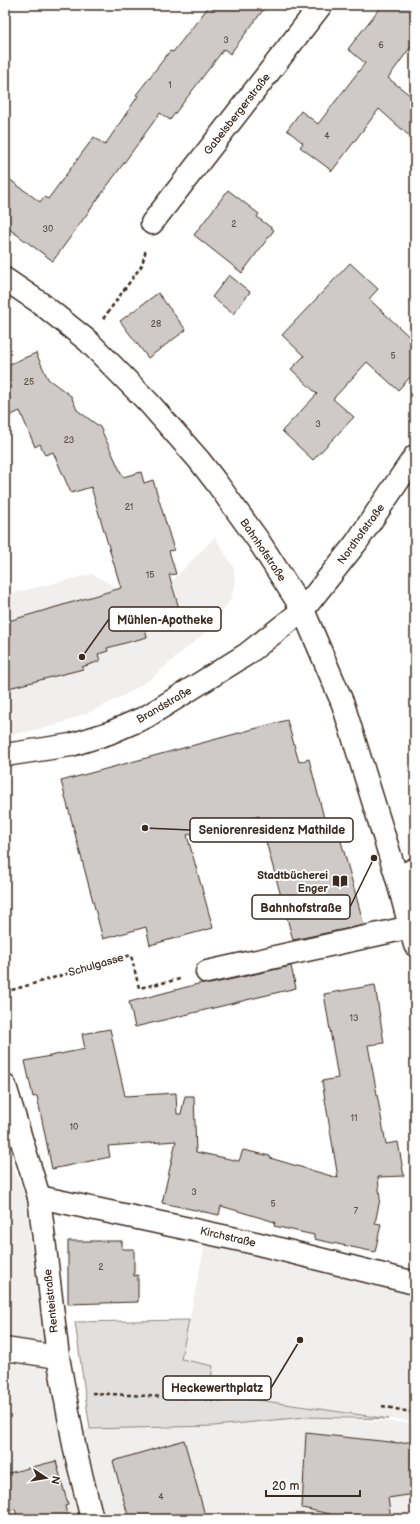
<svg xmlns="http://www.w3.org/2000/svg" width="420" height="1524" font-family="'Balsamiq Sans',sans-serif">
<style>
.built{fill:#f1efee}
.green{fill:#e2e0de;stroke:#8e857e}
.building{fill:#cfcac7;stroke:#3b2a1e}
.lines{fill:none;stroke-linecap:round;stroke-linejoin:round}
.street-casing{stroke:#3b2a1e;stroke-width:25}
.secondary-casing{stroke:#3b2a1e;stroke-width:25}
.path{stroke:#3b2a1e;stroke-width:2.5;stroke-dasharray:4 3;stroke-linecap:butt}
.street{stroke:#fff;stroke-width:22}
.secondary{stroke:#fff;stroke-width:22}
.labels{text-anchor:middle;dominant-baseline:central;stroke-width:4;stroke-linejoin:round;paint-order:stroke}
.number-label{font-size:9px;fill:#605248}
.street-label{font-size:11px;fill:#3b2a1e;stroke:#fff}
.poi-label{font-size:11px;font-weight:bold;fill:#3b2a1e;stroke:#fff;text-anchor:end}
.leader{fill:none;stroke:#3b2a1e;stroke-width:1.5}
.callout-dot{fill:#3b2a1e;stroke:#fff;stroke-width:1.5}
.callout{fill:#fff;stroke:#3b2a1e;stroke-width:1.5}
.callout-label{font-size:12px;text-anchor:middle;font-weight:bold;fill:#3b2a1e}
</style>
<rect width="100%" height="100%" fill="#fff"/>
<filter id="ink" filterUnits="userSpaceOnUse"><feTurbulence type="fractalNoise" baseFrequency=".025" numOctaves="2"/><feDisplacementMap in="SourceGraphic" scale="8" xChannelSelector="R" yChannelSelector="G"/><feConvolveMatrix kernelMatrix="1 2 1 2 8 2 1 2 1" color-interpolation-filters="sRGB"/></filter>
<g filter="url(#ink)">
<g class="built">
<path d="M 215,537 L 234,568 L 235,584 L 231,598 L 218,619 L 201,636 L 152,678 L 125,695 L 90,712 L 54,726 L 5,736 L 5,595 L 92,574 L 126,593 L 173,580 Z"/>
<path d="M 5,1164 L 12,1165 L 26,1197 L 30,1240 L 58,1432 L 90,1429 L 214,1426 L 305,1417 L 415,1423 L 415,1519 L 5,1519 Z"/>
<path d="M 209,1225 L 415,1286 L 415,1422 L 208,1393 L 181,1360 Z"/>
</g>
<path class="green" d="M 189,1320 L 181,1359 L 213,1366 L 209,1393 L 389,1419 L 305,1417 L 214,1426 L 90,1429 L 75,1322 Z"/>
<g class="building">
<path d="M 210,5 L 267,5 L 230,54 L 224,49 L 170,120 L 160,113 L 53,261 L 5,226 L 5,176 L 40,202 L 44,197 L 48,199 L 94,137 L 105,145 L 138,96 L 136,95 L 170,51 L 173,52 Z"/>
<path d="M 382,5 L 415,5 L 415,41 L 388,78 L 415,99 L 415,141 L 379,109 L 332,171 L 300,147 L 303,143 L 287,130 L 301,111 L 318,124 L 365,63 L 348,49 Z"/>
<path d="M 228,190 L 259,214 L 257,217 L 274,230 L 242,273 L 194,235 Z"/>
<path d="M 350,263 L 378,289 L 369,299 L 415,342 L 415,372 L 398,390 L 367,362 L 333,399 L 354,417 L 313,460 L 282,431 L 317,394 L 291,369 L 304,356 L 282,335 Z"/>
<path d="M 229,275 L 250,292 L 233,314 L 212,297 Z"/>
<path d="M 158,293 L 186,330 L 148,358 L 120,321 Z"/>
<path d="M 36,353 L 48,379 L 71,396 L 77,410 L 100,427 L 123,477 L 141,472 L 144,483 L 153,480 L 174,550 L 169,551 L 176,574 L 169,575 L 181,615 L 144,625 L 147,637 L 107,648 L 108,651 L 98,654 L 100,661 L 82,667 L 83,669 L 5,689 L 5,622 L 121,588 L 91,487 L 71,493 L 53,452 L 45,455 L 40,444 L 35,447 L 20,411 L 5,418 L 5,366 Z"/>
<path d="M 287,720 L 299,762 L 309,759 L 325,822 L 335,819 L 364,925 L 293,940 L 259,816 L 187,835 L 213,928 L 150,945 L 146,927 L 103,939 L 61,781 Z"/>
<path d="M 291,966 L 296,988 L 135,1027 L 129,1002 L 202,983 L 210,984 Z"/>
<path d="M 375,985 L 384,1043 L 368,1045 L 386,1144 L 398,1142 L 404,1176 L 378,1177 L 380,1199 L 375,1223 L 381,1224 L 375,1252 L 314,1239 L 314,1235 L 274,1226 L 275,1222 L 221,1206 L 219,1215 L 162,1203 L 176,1141 L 108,1146 L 110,1157 L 52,1169 L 37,1096 L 33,1097 L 25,1061 L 85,1049 L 82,1034 L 110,1029 L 125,1096 L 176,1093 L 177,1114 L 181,1114 L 185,1096 L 194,1096 L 196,1152 L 239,1161 L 243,1150 L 270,1156 L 270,1158 L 338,1178 L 322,1081 L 338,1078 L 324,994 Z"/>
<path d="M 68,1241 L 122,1241 L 122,1249 L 134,1249 L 134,1276 L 138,1275 L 138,1302 L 68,1304 Z"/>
<path d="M 306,1433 L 399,1443 L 415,1441 L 415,1494 L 388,1498 L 391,1519 L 329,1519 L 330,1514 L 302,1508 Z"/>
<path d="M 184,1440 L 205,1515 L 192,1519 L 129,1519 L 113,1461 Z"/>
<path d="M 56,1461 L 68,1505 L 65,1506 L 68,1519 L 18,1519 L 15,1509 L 5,1512 L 5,1474 Z"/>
</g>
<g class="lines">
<g class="street-casing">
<g id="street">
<path d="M 152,223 L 321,5"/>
<path d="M 5,755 L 71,745 L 109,733 L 146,717 L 247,654 L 303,610 L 356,543 L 415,456"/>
<path d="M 397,878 L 415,869"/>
<path d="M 207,972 L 411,927"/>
<path d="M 5,1086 L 39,1197 L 58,1357 L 75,1450 L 92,1519"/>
<path d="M 39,1197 L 255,1243 L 415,1283"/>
<path d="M 5,1349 L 58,1357"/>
</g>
</g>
<g class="secondary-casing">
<path id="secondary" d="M 5,279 L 39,302 L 88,341 L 149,403 L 199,460 L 216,482 L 258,540 L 303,610 L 343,704 L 397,878 L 415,945"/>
</g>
<g class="path">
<path d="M 103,319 L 142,265 L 146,249"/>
<path d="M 5,992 L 131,955 L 139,988 L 180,979"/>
<path d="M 92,1393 L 222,1400 L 227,1379"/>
<path d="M 382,1406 L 415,1413"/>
</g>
<use href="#street" class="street"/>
<use href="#secondary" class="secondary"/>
</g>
</g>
<defs>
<g id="library-bare" transform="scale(1.2)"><path d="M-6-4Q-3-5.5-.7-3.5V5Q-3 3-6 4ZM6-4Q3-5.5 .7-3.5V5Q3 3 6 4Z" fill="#3b2a1e" stroke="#fff" stroke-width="2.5" paint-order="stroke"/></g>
</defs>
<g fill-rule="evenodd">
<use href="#library-bare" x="340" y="881"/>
</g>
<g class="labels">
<g class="number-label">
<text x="226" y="40">3</text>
<text x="381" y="45">6</text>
<text x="170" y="85">1</text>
<text x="327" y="136">4</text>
<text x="234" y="224">2</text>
<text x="48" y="229">30</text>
<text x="156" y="324">28</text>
<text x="393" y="356">5</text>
<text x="29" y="382">25</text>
<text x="318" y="424">3</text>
<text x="69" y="440">23</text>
<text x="129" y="507">21</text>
<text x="150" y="575">15</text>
<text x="354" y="1018">13</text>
<text x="354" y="1118">11</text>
<text x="74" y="1127">10</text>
<text x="194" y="1192">3</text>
<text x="273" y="1204">5</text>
<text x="356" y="1211">7</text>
<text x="101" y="1267">2</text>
<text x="161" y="1497">4</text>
</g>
<g class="street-label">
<text transform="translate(237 114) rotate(-52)">Gabelsbergerstraße</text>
<text transform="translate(361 534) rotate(-54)">Nordhofstraße</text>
<text transform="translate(263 550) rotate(56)">Bahnhofstraße</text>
<text transform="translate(164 705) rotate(-30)">Brandstraße</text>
<text transform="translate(96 965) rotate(-16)">Schulgasse</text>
<text transform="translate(228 1237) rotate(13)">Kirchstraße</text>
<text transform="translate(51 1301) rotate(-96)">Renteistraße</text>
</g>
<g class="poi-label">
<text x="328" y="875">Stadtbücherei<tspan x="328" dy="13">Enger</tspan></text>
</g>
</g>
<path class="leader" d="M82 657L109 619M145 828L190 830M374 858L350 907M300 1340L271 1388"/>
<g class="callout-dot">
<circle cx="82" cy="657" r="4"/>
<circle cx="145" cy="828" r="4"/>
<circle cx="374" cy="858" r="4"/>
<circle cx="300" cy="1340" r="4"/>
</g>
<g class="callout">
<rect x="109" y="607" width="112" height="24" rx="4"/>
<rect x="190" y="818" width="163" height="24" rx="4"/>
<rect x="252" y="895" width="98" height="24" rx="4"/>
<rect x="163" y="1376" width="108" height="24" rx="4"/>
</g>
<g class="callout-label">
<text x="165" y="624">Mühlen-Apotheke</text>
<text x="272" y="834">Seniorenresidenz Mathilde</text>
<text x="301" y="912">Bahnhofstraße</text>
<text x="217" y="1392">Heckewerthplatz</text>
</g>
<rect width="420" height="1524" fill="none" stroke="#fff" stroke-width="20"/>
<rect x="10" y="10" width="400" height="1504" fill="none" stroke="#3b2a1e" stroke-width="1.5" filter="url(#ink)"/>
<g transform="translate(46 1478) rotate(102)" stroke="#ffffff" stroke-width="3" paint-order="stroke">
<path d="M0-3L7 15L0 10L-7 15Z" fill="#3b2a1e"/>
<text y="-6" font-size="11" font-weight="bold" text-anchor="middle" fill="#3b2a1e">N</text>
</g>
<path d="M266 1490v6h94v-6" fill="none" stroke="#3b2a1e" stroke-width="2"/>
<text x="272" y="1490" font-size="12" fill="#3b2a1e" stroke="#ffffff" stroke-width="3" paint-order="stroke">20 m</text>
</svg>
